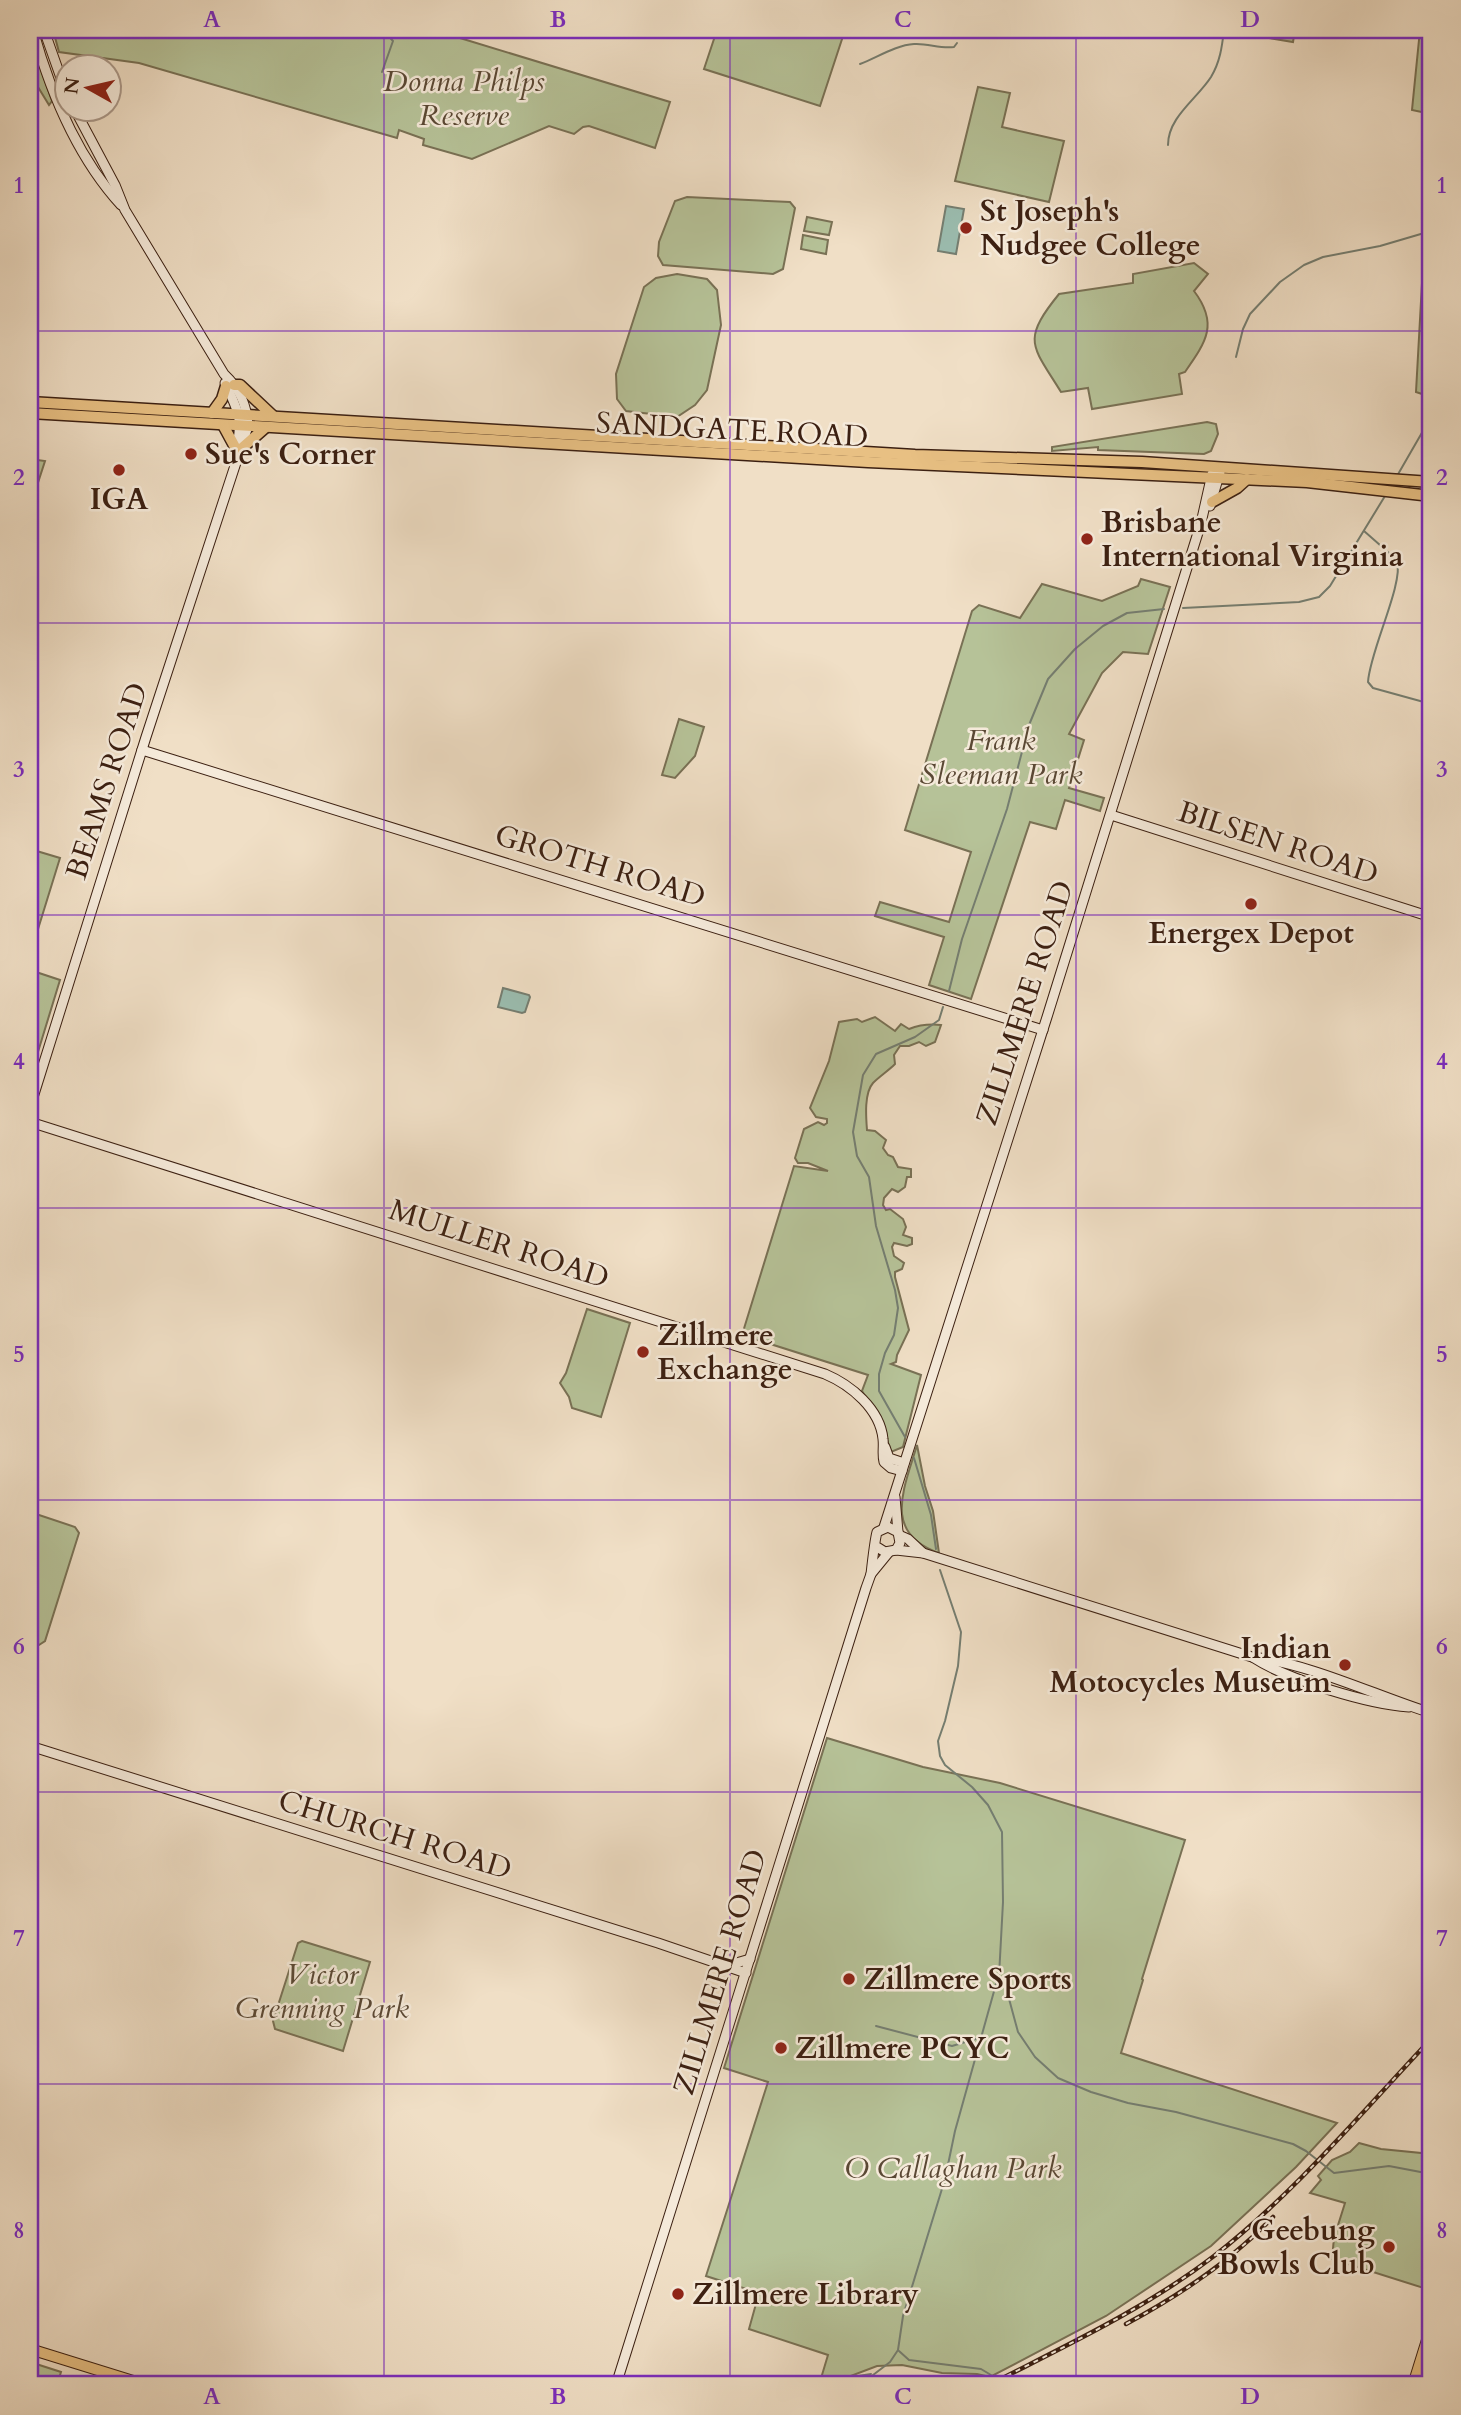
<svg xmlns="http://www.w3.org/2000/svg" width="1461" height="2415" font-family="Cardo,serif">
<style>
.green{fill:#b6c298;stroke:#797155;stroke-width:2}
.water{fill:#9bbdb0;stroke:#757e71;stroke-width:2}
.lines{fill:none;stroke-linecap:round;stroke-linejoin:round}
.stream{stroke:#757e71;stroke-width:2}
.secondary-casing{stroke:#3c2012;stroke-width:11}
.primary-casing{stroke:#3c2012;stroke-width:12}
.highway-casing{stroke:#3c2012;stroke-width:13}
.secondary{stroke:#f5eada;stroke-width:9}
.primary{stroke:#e8c083;stroke-width:10}
.highway{stroke:#e8c083;stroke-width:10}
.rail-casing{stroke:#3c2012;stroke-width:4.5}
.rail{stroke:#f5eada;stroke-width:2;stroke-dasharray:5;stroke-linecap:butt}
.grid{fill:none;stroke:#7b2cbf;stroke-width:2;stroke-opacity:0.55}
.poi-dot{fill:#8f2418;stroke:#f5eada;stroke-width:2.5}
.labels{text-anchor:middle;dominant-baseline:central;stroke-width:5;stroke-linejoin:round;paint-order:stroke}
.park-label{font-size:30px;font-style:italic;fill:#5a4834;stroke:#f5eada}
.poi-label{font-size:30px;font-weight:bold;fill:#3c2012;stroke:#f5eada;text-anchor:start}
.street-label{font-size:30px;fill:#3c2012;stroke:#f5eada}
.neatline{fill:none;stroke:#7b2cbf;stroke-width:2.5}
.grid-label{font-size:23px;text-anchor:middle;font-weight:bold;fill:#7b2cbf}
</style>
<rect width="100%" height="100%" fill="#f0dfc6"/>
<filter id="stains"><feTurbulence type="fractalNoise" baseFrequency=".00286" numOctaves="4"/><feColorMatrix values="0 0 0 0 .2 0 0 0 0 .09 0 0 0 0 .02 0 0 0 .5 -.17"/></filter>
<radialGradient id="worn" r=".72"><stop offset=".6" stop-color="#630" stop-opacity="0"/><stop offset="1" stop-color="#630" stop-opacity=".3"/></radialGradient>
<g class="green">
<path d="M 53,30 L 462,30 L 460,38 L 670,102 L 655,148 L 589,126 L 583,127 L 574,134 L 549,126 L 472,159 L 423,145 L 424,139 L 399,130 L 397,138 L 139,63 L 59,52 Z"/>
<path d="M 717,30 L 845,30 L 820,106 L 704,69 Z"/>
<path d="M 1239,30 L 1295,30 L 1293,42 L 1238,33 Z"/>
<path d="M 1420,30 L 1431,30 L 1431,114 L 1412,110 Z"/>
<path d="M 30,38 L 52,101 L 49,105 L 30,74 Z"/>
<path d="M 978,87 L 1010,93 L 1002,127 L 1064,141 L 1049,202 L 955,181 Z"/>
<path d="M 1431,120 L 1431,397 L 1416,392 Z"/>
<path d="M 687,197 L 790,202 L 795,208 L 783,269 L 773,274 L 663,265 L 658,256 L 659,242 L 675,201 Z"/>
<path d="M 807,217 L 832,222 L 829,235 L 804,231 Z"/>
<path d="M 803,235 L 828,240 L 826,254 L 801,249 Z"/>
<path d="M 1194,263 L 1208,274 L 1194,291 C 1219,324 1206,342 1185,372 L 1179,374 L 1182,394 L 1092,409 L 1088,388 L 1061,392 C 1032,345 1021,341 1059,294 L 1133,283 L 1133,274 Z"/>
<path d="M 677,274 L 707,279 L 717,290 L 721,325 L 707,390 L 695,405 L 677,417 L 626,411 L 617,399 L 616,374 L 644,287 L 656,278 Z"/>
<path d="M 1207,422 L 1216,424 L 1218,434 L 1211,451 L 1204,454 L 1098,450 L 1098,447 L 1052,451 L 1052,447 Z"/>
<path d="M 30,459 L 45,461 L 33,498 L 30,498 Z"/>
<path d="M 1141,579 L 1170,587 L 1148,654 L 1123,652 L 1102,673 L 1069,734 L 1084,740 L 1069,788 L 1104,798 L 1100,811 L 1065,800 L 1056,829 L 1030,822 L 971,999 L 929,985 L 944,937 L 875,916 L 880,902 L 949,922 L 971,852 L 905,830 L 972,611 L 979,605 L 1020,618 L 1042,584 L 1102,601 L 1138,586 Z"/>
<path d="M 679,719 L 704,727 L 695,756 L 675,778 L 662,775 Z"/>
<path d="M 30,849 L 60,858 L 30,955 Z"/>
<path d="M 30,970 L 60,980 L 30,1078 Z"/>
<path d="M 875,1017 L 895,1031 L 901,1024 L 909,1029 C 919,1025 931,1024 941,1025 L 935,1042 L 926,1046 L 919,1042 L 909,1046 L 900,1046 L 894,1055 L 895,1064 C 888,1071 880,1076 873,1083 C 864,1093 866,1117 867,1130 L 875,1131 L 886,1140 L 883,1148 L 888,1155 L 893,1157 L 898,1167 L 911,1169 L 911,1177 L 907,1177 L 905,1187 L 898,1192 L 892,1189 L 884,1198 L 883,1205 L 886,1210 L 890,1209 L 903,1219 L 906,1227 L 903,1235 L 912,1238 L 912,1244 L 907,1246 L 894,1243 L 892,1247 L 894,1256 L 904,1263 L 902,1269 L 895,1272 L 895,1277 L 909,1330 L 897,1355 L 896,1362 L 891,1364 L 921,1375 L 903,1447 L 891,1452 L 881,1421 L 862,1391 L 868,1375 L 742,1335 L 794,1166 L 828,1171 L 808,1163 L 798,1163 L 795,1158 L 804,1129 L 818,1122 L 824,1125 L 827,1123 L 827,1119 L 816,1117 L 810,1108 L 829,1061 L 839,1022 L 857,1019 L 862,1022 Z"/>
<path d="M 587,1309 L 630,1323 L 601,1417 L 572,1408 L 569,1397 L 560,1383 L 566,1373 Z"/>
<path d="M 917,1445 L 925,1486 L 933,1511 L 939,1553 C 882,1533 904,1489 917,1445 Z"/>
<path d="M 30,1512 L 75,1527 L 79,1533 L 45,1641 L 39,1645 L 30,1642 Z"/>
<path d="M 827,1738 L 923,1767 L 1000,1783 L 1185,1840 L 1142,1979 L 1143,1980 L 1121,2053 L 1337,2123 L 1296,2167 L 1211,2246 L 1106,2316 L 990,2377 L 977,2374 L 942,2373 L 902,2365 L 877,2366 L 827,2385 L 819,2385 L 828,2355 L 749,2329 L 759,2293 L 706,2276 L 768,2082 L 724,2068 Z"/>
<path d="M 302,1941 L 370,1962 L 343,2051 L 275,2029 L 273,2021 L 298,1943 Z"/>
<path d="M 1359,2143 L 1381,2149 L 1431,2154 L 1430,2290 L 1332,2259 L 1334,2238 L 1345,2203 L 1310,2193 L 1321,2180 L 1318,2176 L 1332,2160 L 1350,2152 Z"/>
<path d="M 30,2362 L 61,2372 L 57,2385 L 30,2385 Z"/>
</g>
<g class="water">
<path d="M 946,206 L 964,209 L 956,254 L 938,251 Z"/>
<path d="M 503,988 L 529,995 L 530,997 L 525,1012 L 522,1013 L 498,1007 Z"/>
</g>
<g class="lines">
<g class="stream">
<path d="M 860,64 C 876,58 896,45 914,44 C 928,43 940,49 954,47 L 957,43"/>
<path d="M 382,72 L 393,41 L 383,30"/>
<path d="M 1168,145 C 1168,117 1197,99 1211,77 C 1220,62 1222,47 1224,30"/>
<path d="M 1236,357 L 1243,329 L 1250,314 L 1280,282 L 1304,265 L 1323,257 L 1380,246 L 1431,231"/>
<path d="M 1397,476 L 1431,417"/>
<path d="M 1364,531 L 1397,560 C 1404,584 1370,650 1368,682 L 1373,688 L 1431,704"/>
<path d="M 1183,608 L 1299,602 L 1319,597 L 1330,586 L 1385,496"/>
<path d="M 949,991 L 962,939 L 1007,809 L 1029,725 L 1048,679 L 1075,649 L 1103,626 L 1127,613 L 1164,609"/>
<path d="M 905,1437 L 879,1391 L 879,1374 L 885,1353 L 894,1335 L 898,1308 L 895,1290 L 876,1226 L 869,1177 L 857,1156 L 853,1132 L 863,1075 L 876,1054 L 915,1037 L 939,1020 L 943,1007"/>
<path d="M 914,1458 L 931,1515 L 936,1549"/>
<path d="M 940,1570 L 961,1632 L 958,1666 L 945,1721 L 938,1741 L 940,1756 L 945,1765 L 972,1787 L 988,1805 L 1002,1832 L 1003,1902 L 999,1976 L 1005,1984 L 1018,2032 L 1035,2057 L 1058,2078 L 1091,2092 L 1128,2103 L 1176,2112 L 1293,2144 L 1306,2151 L 1334,2173 L 1389,2166 L 1431,2174"/>
<path d="M 876,2026 L 952,2046 L 982,2037"/>
<path d="M 899,2351 L 909,2360 L 981,2369 L 991,2375"/>
<path d="M 840,2385 L 858,2376 L 871,2374"/>
<path d="M 860,2385 L 890,2362 L 898,2350 L 903,2316 L 945,2179 L 955,2131 L 998,1977"/>
</g>
<g class="secondary-casing">
<g id="secondary">
<path d="M 33,30 C 50,91 78,158 121,205"/>
<path d="M 44,30 L 66,92"/>
<path d="M 225,383 C 239,412 244,420 235,453"/>
<path d="M 1210,506 L 1220,472"/>
<path d="M 142,750 L 1043,1030"/>
<path d="M 1111,815 L 1431,917"/>
<path d="M 30,1107 L 146,737 L 248,426 C 247,405 240,389 224,374 L 125,210 L 115,185 L 74,108"/>
<path d="M 30,1122 L 825,1374 C 851,1385 880,1409 883,1439 C 884,1447 882,1454 884,1462 L 891,1468 L 902,1471"/>
<path d="M 885,1447 L 889,1458 L 904,1463"/>
<path d="M 895,1497 L 898,1532"/>
<path d="M 884,1527 L 1047,1017 L 1201,523 L 1212,474"/>
<path d="M 899,1535 L 908,1539 L 923,1553"/>
<path d="M 896,1550 L 923,1553 L 1252,1657 C 1311,1664 1374,1695 1431,1713"/>
<path d="M 871,1574 C 872,1565 875,1539 877,1532 L 888,1527 L 898,1532 L 900,1543 L 896,1550 L 885,1552 L 877,1547"/>
<path d="M 1254,1658 C 1288,1680 1368,1704 1409,1707"/>
<path d="M 30,1746 L 658,1943 L 746,1973"/>
<path d="M 726,1966 L 750,1959"/>
<path d="M 616,2385 L 866,1588 L 871,1574 L 889,1552"/>
</g>
</g>
<g class="primary-casing">
<g id="primary">
<path d="M 30,2349 L 146,2385"/>
<path d="M 1413,2385 L 1431,2327"/>
</g>
</g>
<g class="highway-casing">
<g id="highway">
<path d="M 234,385 L 240,385 L 273,416"/>
<path d="M 30,402 L 915,455 L 1142,462 L 1431,482"/>
<path d="M 30,413 L 868,462 L 1307,482 L 1431,496"/>
<path d="M 212,413 L 222,399 L 226,386"/>
<path d="M 223,425 L 236,449"/>
<path d="M 242,448 L 266,427"/>
<path d="M 1212,502 L 1237,488 L 1247,479"/>
</g>
</g>
<use href="#secondary" class="secondary"/>
<use href="#primary" class="primary"/>
<use href="#highway" class="highway"/>
<g class="rail-casing">
<g id="rail">
<path d="M 1126,2324 C 1180,2295 1230,2262 1273,2217"/>
<path d="M 989,2385 C 1065,2346 1145,2309 1214,2256 C 1295,2193 1361,2113 1431,2039"/>
</g>
</g>
<use href="#rail" class="rail"/>
</g>
<path class="grid" d="M 384,30 L 384,2385M 730,30 L 730,2385M 1076,30 L 1076,2385M 30,331 L 1431,331M 30,623 L 1431,623M 30,915 L 1431,915M 30,1208 L 1431,1208M 30,1500 L 1431,1500M 30,1792 L 1431,1792M 30,2084 L 1431,2084"/>
<g class="poi-dot">
<circle cx="966" cy="228" r="7"/>
<circle cx="191" cy="454" r="7"/>
<circle cx="119" cy="470" r="7"/>
<circle cx="1087" cy="539" r="7"/>
<circle cx="1251" cy="904" r="7"/>
<circle cx="643" cy="1352" r="7"/>
<circle cx="1345" cy="1665" r="7"/>
<circle cx="849" cy="1979" r="7"/>
<circle cx="781" cy="2048" r="7"/>
<circle cx="1389" cy="2247" r="7"/>
<circle cx="678" cy="2294" r="7"/>
</g>
<g class="labels">
<g class="park-label">
<text x="464" y="81">Donna Philps<tspan x="464" dy="34">Reserve</tspan></text>
<text x="1001" y="740">Frank<tspan x="1001" dy="34">Sleeman Park</tspan></text>
<text x="322" y="1974">Victor<tspan x="322" dy="34">Grenning Park</tspan></text>
<text x="953" y="2168">O Callaghan Park</text>
</g>
<g class="poi-label">
<text x="980" y="211">St Joseph's<tspan x="980" dy="34">Nudgee College</tspan></text>
<text x="205" y="454">Sue's Corner</text>
<text x="119" y="499" text-anchor="middle">IGA</text>
<text x="1101" y="522">Brisbane<tspan x="1101" dy="34">International Virginia</tspan></text>
<text x="1251" y="933" text-anchor="middle">Energex Depot</text>
<text x="657" y="1335">Zillmere<tspan x="657" dy="34">Exchange</tspan></text>
<text x="1331" y="1648" text-anchor="end">Indian<tspan x="1331" dy="34">Motocycles Museum</tspan></text>
<text x="863" y="1979">Zillmere Sports</text>
<text x="795" y="2048">Zillmere PCYC</text>
<text x="1375" y="2230" text-anchor="end">Geebung<tspan x="1375" dy="34">Bowls Club</tspan></text>
<text x="692" y="2294">Zillmere Library</text>
</g>
<g class="street-label">
<text transform="translate(732 430) rotate(3)">SANDGATE ROAD</text>
<text transform="translate(107 781) rotate(-72)">BEAMS ROAD</text>
<text transform="translate(1278 843) rotate(18)">BILSEN ROAD</text>
<text transform="translate(600 866) rotate(17)">GROTH ROAD</text>
<text transform="translate(1025 1003) rotate(-72)">ZILLMERE ROAD</text>
<text transform="translate(499 1244) rotate(18)">MULLER ROAD</text>
<text transform="translate(395 1835) rotate(17)">CHURCH ROAD</text>
<text transform="translate(720 1972) rotate(-73)">ZILLMERE ROAD</text>
</g>
</g>
<rect width="1461" height="2415" fill="none" stroke="#f0dfc6" stroke-width="77"/>
<g transform="translate(88 88) rotate(278)"><circle r="33" fill="#f5eada" stroke="#ab998a" stroke-width="2"/>
<path d="M0-5L12 26L0 18L-12 26Z" fill="#8f2418"/>
<text y="-10" font-size="19" font-weight="bold" text-anchor="middle" fill="#3c2012">N</text>
</g>
<rect x="38" y="38" width="1384" height="2338" class="neatline"/>
<g class="grid-label">
<text x="212" y="27">A</text>
<text x="558" y="27">B</text>
<text x="903" y="27">C</text>
<text x="1250" y="27">D</text>
<text x="19" y="193">1</text>
<text x="1442" y="193">1</text>
<text x="19" y="485">2</text>
<text x="1442" y="485">2</text>
<text x="19" y="777">3</text>
<text x="1442" y="777">3</text>
<text x="19" y="1069">4</text>
<text x="1442" y="1069">4</text>
<text x="19" y="1362">5</text>
<text x="1442" y="1362">5</text>
<text x="19" y="1654">6</text>
<text x="1442" y="1654">6</text>
<text x="19" y="1946">7</text>
<text x="1442" y="1946">7</text>
<text x="19" y="2238">8</text>
<text x="1442" y="2238">8</text>
<text x="212" y="2404">A</text>
<text x="558" y="2404">B</text>
<text x="903" y="2404">C</text>
<text x="1250" y="2404">D</text>
</g>
<rect width="100%" height="100%" filter="url(#stains)"/>
<rect width="100%" height="100%" fill="url(#worn)"/>
</svg>
